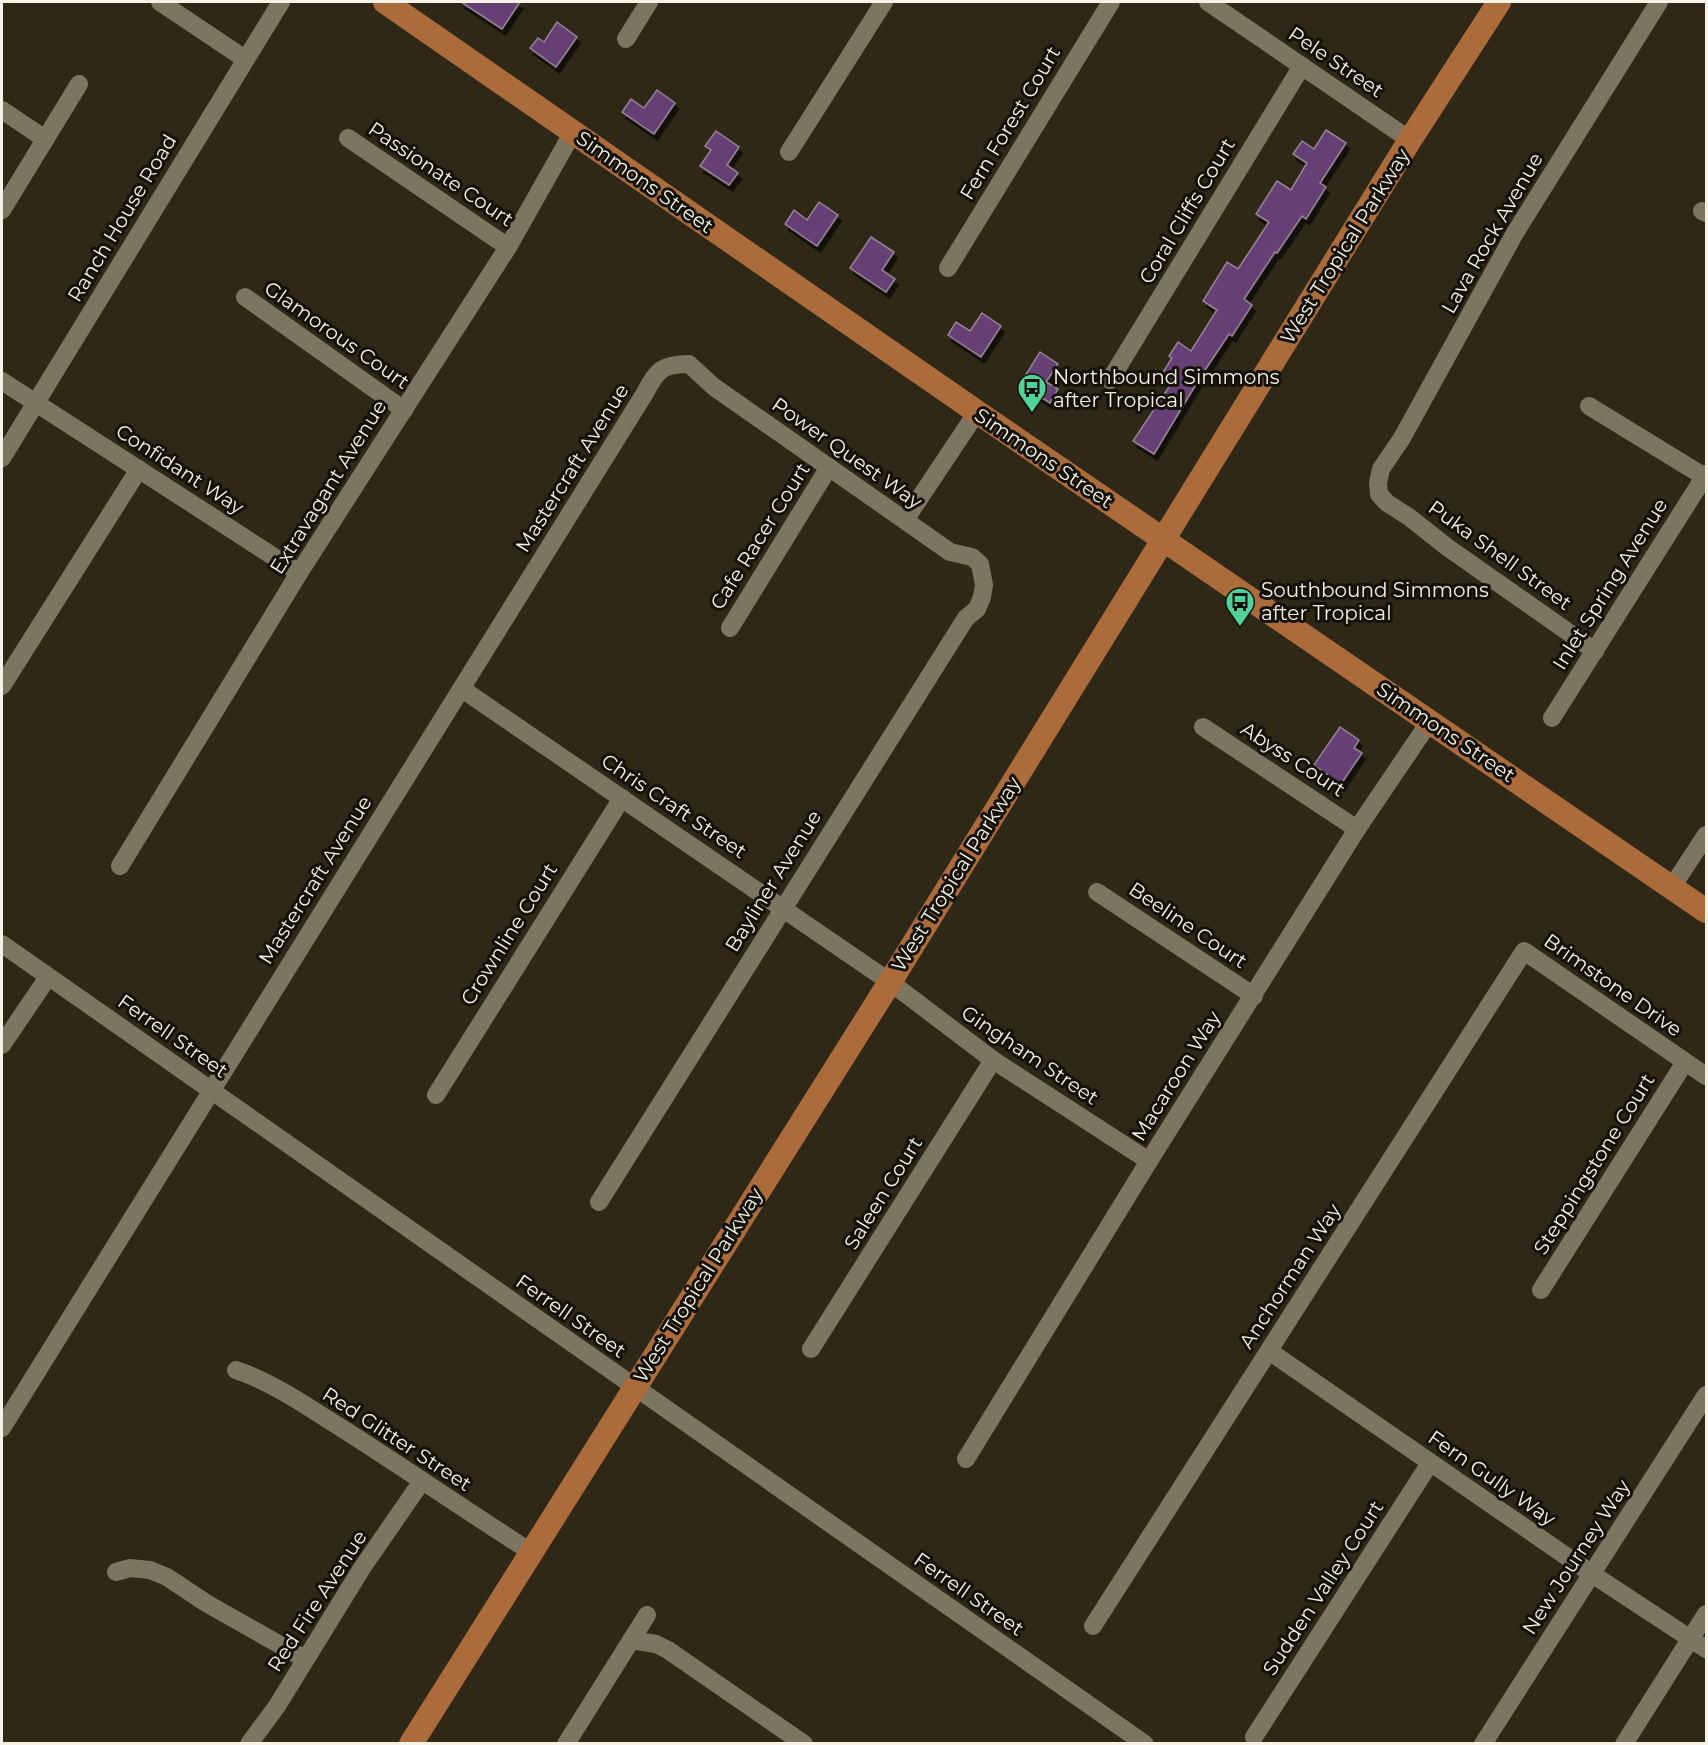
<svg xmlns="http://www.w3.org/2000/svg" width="1708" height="1745" font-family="Montserrat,sans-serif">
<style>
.building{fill:#663f75;stroke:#938598;stroke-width:1.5;filter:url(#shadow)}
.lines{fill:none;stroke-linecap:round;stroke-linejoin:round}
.minor{stroke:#7c7560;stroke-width:18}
.major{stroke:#ac6b3b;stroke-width:24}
.labels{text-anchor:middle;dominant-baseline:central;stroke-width:6;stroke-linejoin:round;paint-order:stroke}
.street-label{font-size:20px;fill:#f6f2e6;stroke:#141109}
.poi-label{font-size:20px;fill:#f6f2e6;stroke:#141109;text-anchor:start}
</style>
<defs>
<filter id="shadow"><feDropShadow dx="3.5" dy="6" stdDeviation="0" flood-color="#0009"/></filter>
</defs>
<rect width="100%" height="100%" fill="#2f2816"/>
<g class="building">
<path d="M 461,2 L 520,2 L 502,29 Z"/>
<path d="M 557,22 L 577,37 L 556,67 L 530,48 L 538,38 L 544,42 Z"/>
<path d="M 657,90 L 675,103 L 654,134 L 622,112 L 631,99 L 644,108 Z"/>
<path d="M 1326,130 L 1346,143 L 1320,183 L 1326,187 L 1306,219 L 1302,216 L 1277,253 L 1275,252 L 1244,299 L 1252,305 L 1232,336 L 1229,334 L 1201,376 L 1154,454 L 1133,441 L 1171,384 L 1160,377 L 1172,358 L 1169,356 L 1178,342 L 1191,351 L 1217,310 L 1203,301 L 1227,262 L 1238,269 L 1269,222 L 1256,214 L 1277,181 L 1291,190 L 1307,163 L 1293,154 L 1302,141 L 1314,149 Z"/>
<path d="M 716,131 L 739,147 L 727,165 L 738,173 L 729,185 L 700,166 L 711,150 L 705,146 Z"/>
<path d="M 819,202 L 838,215 L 817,246 L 785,224 L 794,210 L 807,220 Z"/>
<path d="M 871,237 L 894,252 L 882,270 L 895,279 L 886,292 L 850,268 Z"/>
<path d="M 982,313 L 1001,326 L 981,357 L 948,335 L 956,322 L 970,331 Z"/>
<path d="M 1040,352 L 1058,364 L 1046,382 L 1058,389 L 1050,403 L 1020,384 Z"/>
<path d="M 1340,727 L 1359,740 L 1354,748 L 1362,753 L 1341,784 L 1314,765 Z"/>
</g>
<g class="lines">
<g class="minor">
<path d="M 160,2 L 245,59"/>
<path d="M 1208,2 L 1410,140"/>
<path d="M 626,39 L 649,2"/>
<path d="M 2,110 L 45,139"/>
<path d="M 348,138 L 508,247"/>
<path d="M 789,152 L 884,2"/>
<path d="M 2,210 L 79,84"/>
<path d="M 1702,211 L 1706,213"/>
<path d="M 948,268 L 1111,2"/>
<path d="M 245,297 L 404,410"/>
<path d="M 1110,380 L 1302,66"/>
<path d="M 2,381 L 299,573"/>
<path d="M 1589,406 L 1705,477"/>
<path d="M 2,458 L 281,2"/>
<path d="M 905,520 L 977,412"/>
<path d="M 730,628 L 829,467"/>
<path d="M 1595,651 L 1447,547 L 1409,517 L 1387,503 L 1379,494 L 1378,483 L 1381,469 L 1402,438 L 1515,233 L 1659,2"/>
<path d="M 2,686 L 139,469"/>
<path d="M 462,689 L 890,982 L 993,1060 L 1149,1161"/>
<path d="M 1552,718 L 1706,474"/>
<path d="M 1203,727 L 1357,829"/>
<path d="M 120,866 L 299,573 L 508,247 L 573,132"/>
<path d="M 1672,887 L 1706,835"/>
<path d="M 1097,892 L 1254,996"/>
<path d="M 2,944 L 1145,1744"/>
<path d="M 2,1045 L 48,977"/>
<path d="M 436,1095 L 622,798"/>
<path d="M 1541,1290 L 1685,1062"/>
<path d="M 811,1349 L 993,1060"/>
<path d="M 1269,1351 L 1592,1574 L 1706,1649"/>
<path d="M 236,1370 C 274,1383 306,1406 340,1427 C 404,1468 467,1511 531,1552"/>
<path d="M 2,1428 C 214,1082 430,738 645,393 C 657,370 662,364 689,364 L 714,387 L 950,552 L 972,557 L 980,564 L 984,585 L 982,597 L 977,609 L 966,618 L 954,637 L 599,1202"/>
<path d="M 966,1459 L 1149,1161 L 1357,829 L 1430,721"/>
<path d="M 116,1572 L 130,1568 L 150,1570 L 167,1577 L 206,1603 L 305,1659"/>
<path d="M 1093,1626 L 1524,951 L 1706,1076"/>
<path d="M 631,1640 L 656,1644 L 668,1650 L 804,1744"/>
<path d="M 1254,1737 L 1430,1463"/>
<path d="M 249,1744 L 277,1706 L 362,1568 L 422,1481"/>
<path d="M 566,1744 L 647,1615"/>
<path d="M 1483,1744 L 1706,1395"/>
<path d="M 1624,1744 L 1706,1614"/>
</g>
<g class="major">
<path d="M 385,2 L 977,412 L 1706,911"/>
<path d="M 411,1744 L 890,982 L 1410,140 L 1499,2"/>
</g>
</g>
<defs>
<g id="bus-pin" transform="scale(1.5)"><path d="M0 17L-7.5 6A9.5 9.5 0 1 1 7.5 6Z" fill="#50d398" stroke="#141109"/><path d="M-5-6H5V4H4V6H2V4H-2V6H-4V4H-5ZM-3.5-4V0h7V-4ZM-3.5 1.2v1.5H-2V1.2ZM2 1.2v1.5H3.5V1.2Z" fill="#111"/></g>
</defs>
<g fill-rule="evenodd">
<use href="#bus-pin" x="1032" y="388"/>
<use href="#bus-pin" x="1240" y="602"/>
</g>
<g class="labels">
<g class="street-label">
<text transform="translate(1336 62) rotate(34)">Pele Street</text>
<text transform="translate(1010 123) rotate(-59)">Fern Forest Court</text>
<text transform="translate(441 174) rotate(34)">Passionate Court</text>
<text transform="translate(645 182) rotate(35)">Simmons Street</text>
<text transform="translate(1187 211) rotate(-59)">Coral Cliffs Court</text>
<text transform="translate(122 218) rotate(-59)">Ranch House Road</text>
<text transform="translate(1492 233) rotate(-60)">Lava Rock Avenue</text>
<text transform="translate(1345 246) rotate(-58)">West Tropical Parkway</text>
<text transform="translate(337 335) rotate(35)">Glamorous Court</text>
<text transform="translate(847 453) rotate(35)">Power Quest Way</text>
<text transform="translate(1044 458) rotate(34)">Simmons Street</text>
<text transform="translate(572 468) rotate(-58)">Mastercraft Avenue</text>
<text transform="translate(180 469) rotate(33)">Confidant Way</text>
<text transform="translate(328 487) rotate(-58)">Extravagant Avenue</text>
<text transform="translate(760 536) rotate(-58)">Cafe Racer Court</text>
<text transform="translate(1500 555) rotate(36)">Puka Shell Street</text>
<text transform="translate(1610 584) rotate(-58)">Inlet Spring Avenue</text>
<text transform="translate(1446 732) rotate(34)">Simmons Street</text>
<text transform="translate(1293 759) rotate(33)">Abyss Court</text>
<text transform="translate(674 806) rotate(34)">Chris Craft Street</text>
<text transform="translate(956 874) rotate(-58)">West Tropical Parkway</text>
<text transform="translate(315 880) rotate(-58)">Mastercraft Avenue</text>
<text transform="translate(773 881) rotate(-58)">Bayliner Avenue</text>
<text transform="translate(1188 925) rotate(34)">Beeline Court</text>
<text transform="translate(509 934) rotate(-58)">Crownline Court</text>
<text transform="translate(1613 985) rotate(35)">Brimstone Drive</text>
<text transform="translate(173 1036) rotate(35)">Ferrell Street</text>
<text transform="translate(1030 1055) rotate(34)">Gingham Street</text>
<text transform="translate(1176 1076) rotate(-58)">Macaroon Way</text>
<text transform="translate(1594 1164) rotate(-58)">Steppingstone Court</text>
<text transform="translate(883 1193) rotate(-58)">Saleen Court</text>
<text transform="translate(1290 1276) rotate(-57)">Anchorman Way</text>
<text transform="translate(698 1285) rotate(-58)">West Tropical Parkway</text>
<text transform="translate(571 1316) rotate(35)">Ferrell Street</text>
<text transform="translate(397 1439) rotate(33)">Red Glitter Street</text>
<text transform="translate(1492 1478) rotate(35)">Fern Gully Way</text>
<text transform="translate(1576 1557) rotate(-57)">New Journey Way</text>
<text transform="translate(1323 1588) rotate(-57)">Sudden Valley Court</text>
<text transform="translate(969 1594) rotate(35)">Ferrell Street</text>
<text transform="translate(317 1601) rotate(-57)">Red Fire Avenue</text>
</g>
<g class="poi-label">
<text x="1053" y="377">Northbound Simmons<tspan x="1053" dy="23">after Tropical</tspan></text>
<text x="1261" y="590">Southbound Simmons<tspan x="1261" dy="23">after Tropical</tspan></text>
</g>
</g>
<rect width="1708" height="1745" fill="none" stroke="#f6f2e6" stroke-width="6"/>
</svg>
